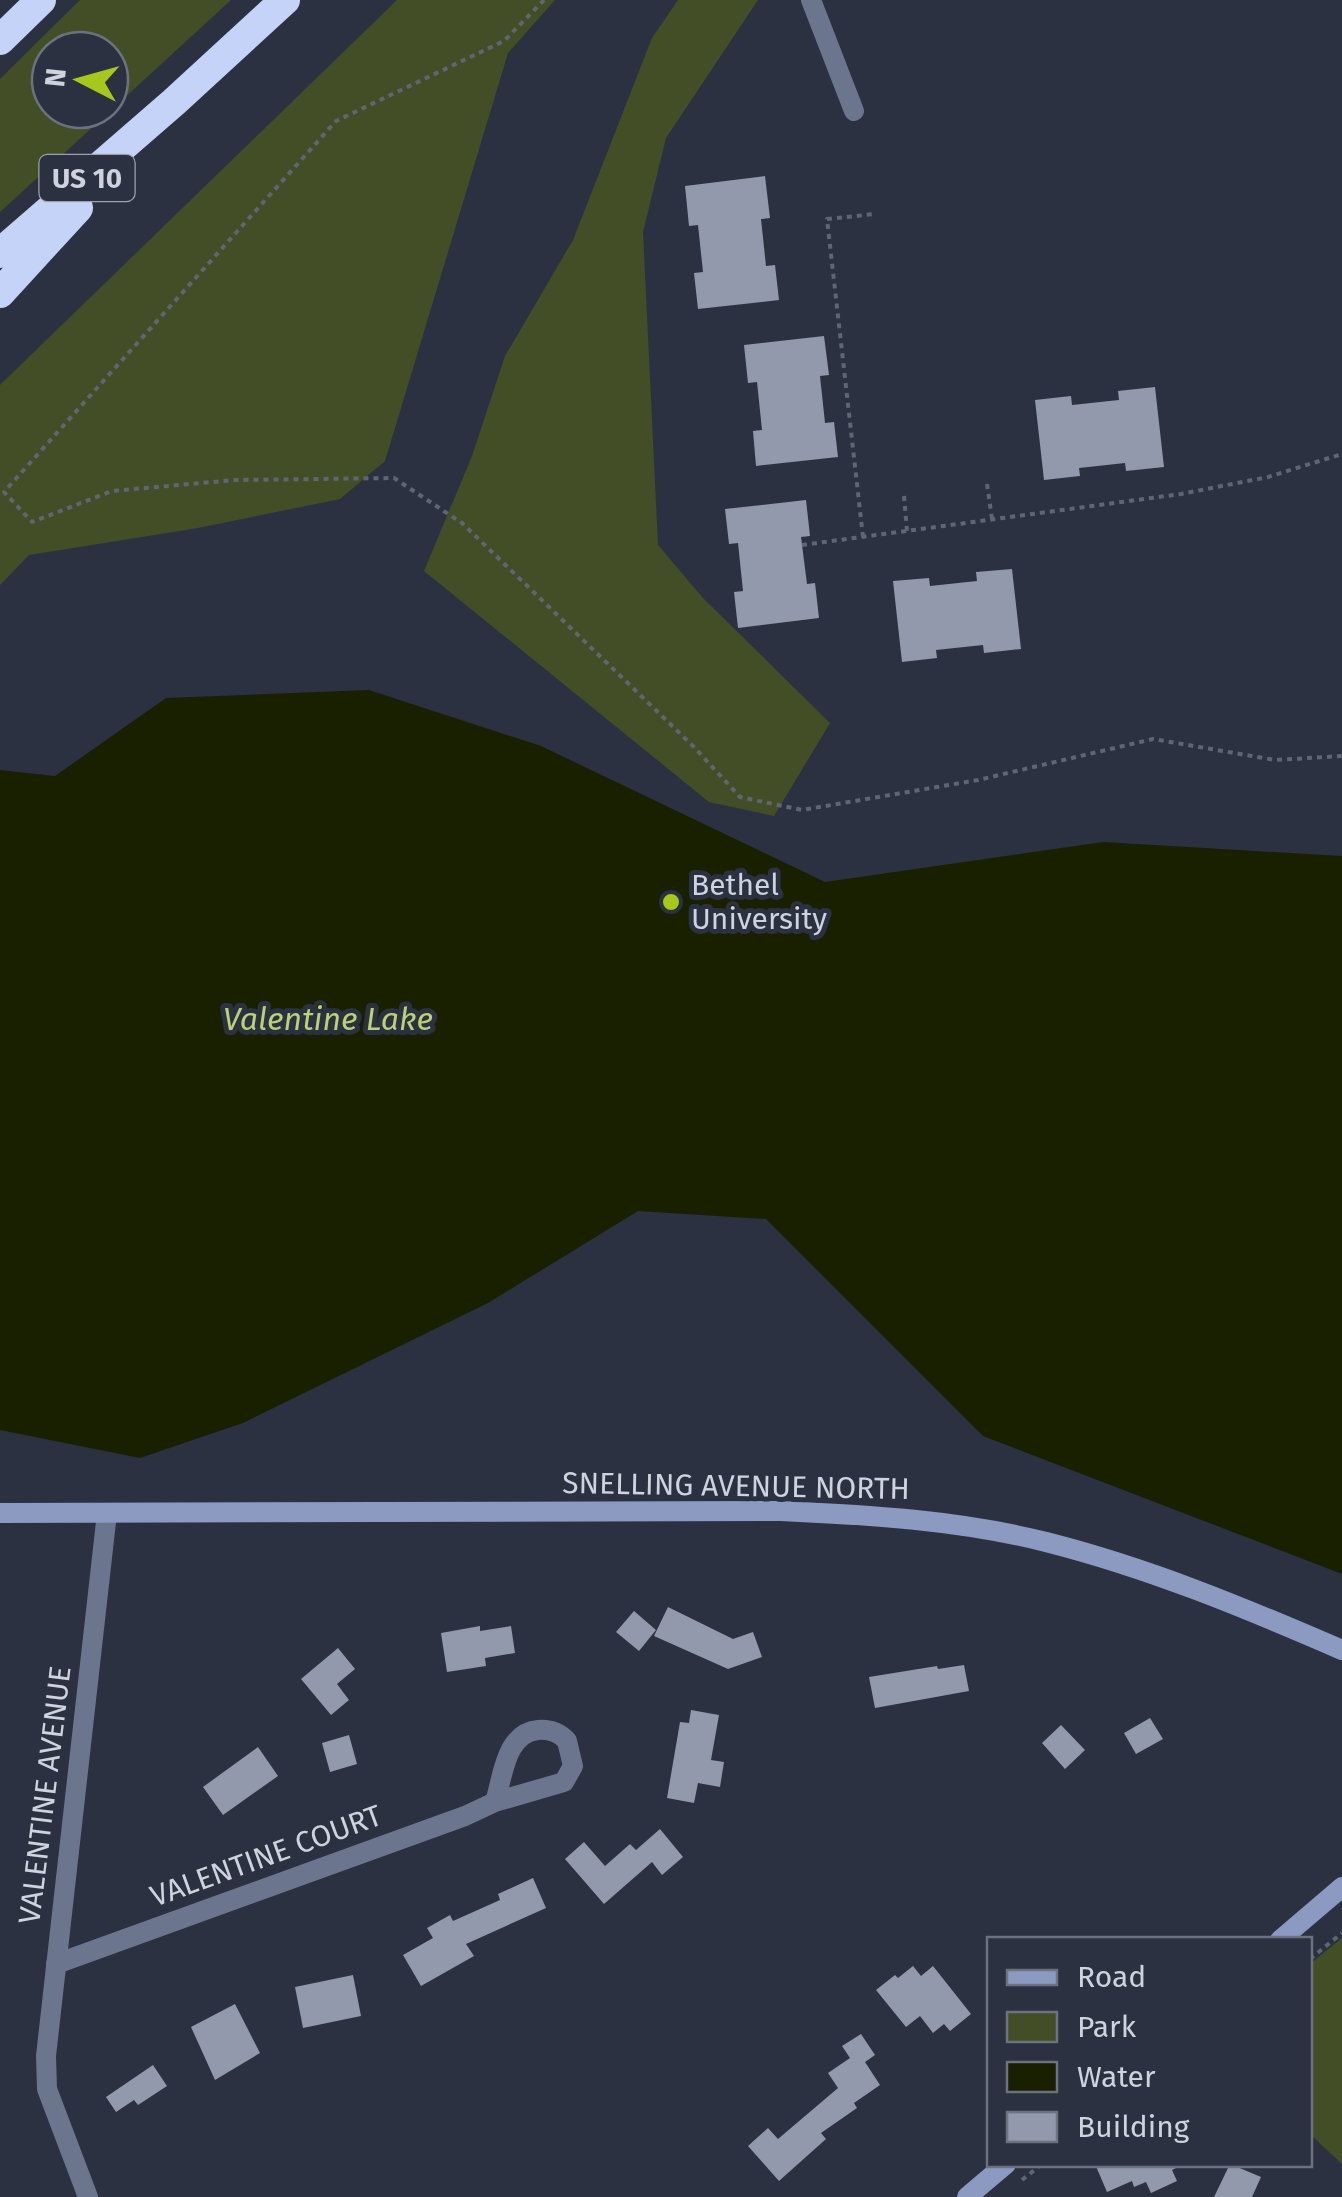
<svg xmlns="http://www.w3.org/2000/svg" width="1342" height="2197" font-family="'Fira Sans',sans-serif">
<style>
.green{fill:#444e26;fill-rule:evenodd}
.water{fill:#192000}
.building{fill:#9299ac}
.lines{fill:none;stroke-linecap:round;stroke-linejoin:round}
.path{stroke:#606573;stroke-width:4;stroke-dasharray:5 5;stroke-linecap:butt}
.street{stroke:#6c758e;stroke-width:20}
.secondary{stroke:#8c9ac2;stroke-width:20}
.highway{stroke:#c5d3f8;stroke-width:30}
.poi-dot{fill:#a8c71c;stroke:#2b3141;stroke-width:4}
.labels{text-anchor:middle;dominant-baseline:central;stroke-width:10;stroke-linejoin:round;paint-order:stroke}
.shield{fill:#2b3141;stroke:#9ea2ae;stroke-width:2.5}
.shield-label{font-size:28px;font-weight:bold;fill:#cfd3dd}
.poi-label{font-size:30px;fill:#cfd3dd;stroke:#2b3141;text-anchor:start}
.street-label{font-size:30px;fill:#cfd3dd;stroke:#2b3141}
.water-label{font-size:32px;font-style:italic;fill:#bad176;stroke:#2b3141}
</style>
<rect width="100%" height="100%" fill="#2b3141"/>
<g class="green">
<path d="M 80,0 L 231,0 L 0,212 L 0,79 ZM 50,50 L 110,50 L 110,110 L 50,110 Z"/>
<path d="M 397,0 L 555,0 L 508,53 L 385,461 L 340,499 L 198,528 L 29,555 L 0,585 L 0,385 Z"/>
<path d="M 678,0 L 758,0 L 666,138 L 643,232 L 658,545 L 703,598 L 830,723 L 774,816 L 709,802 L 424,571 L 472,456 L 505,356 L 573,240 L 652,38 Z"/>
<path d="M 1342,1938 L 1342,2164 L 1310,2134 L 1310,1964 Z"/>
</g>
<path class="water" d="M 369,690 L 541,746 L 825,882 L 1103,842 L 1342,856 L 1342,1574 L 983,1436 L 766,1219 L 638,1211 L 488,1303 L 243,1423 L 140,1458 L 0,1430 L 0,770 L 55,776 L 166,698 Z"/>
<g class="building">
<path d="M 765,176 L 770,218 L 761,219 L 766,266 L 775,265 L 779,300 L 698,309 L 694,273 L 703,272 L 698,225 L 689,226 L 685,186 Z"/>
<path d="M 824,336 L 829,375 L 820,376 L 825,423 L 834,422 L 838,457 L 756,466 L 753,431 L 762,430 L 757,382 L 748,383 L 744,345 Z"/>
<path d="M 1155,387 L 1164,467 L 1126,471 L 1125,463 L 1079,468 L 1080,476 L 1044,480 L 1035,400 L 1071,396 L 1072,405 L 1119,400 L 1118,391 Z"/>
<path d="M 806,500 L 810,536 L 801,537 L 807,584 L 815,583 L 819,618 L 738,628 L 734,592 L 743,591 L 738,543 L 729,544 L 725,509 Z"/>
<path d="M 1012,569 L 1021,649 L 984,653 L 983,645 L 936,650 L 937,658 L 902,662 L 893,581 L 929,578 L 930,586 L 977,581 L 976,572 Z"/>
<path d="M 668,1607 L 733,1639 L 753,1632 L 762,1657 L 728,1669 L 654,1636 Z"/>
<path d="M 634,1611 L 656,1630 L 639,1651 L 616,1632 Z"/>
<path d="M 480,1626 L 480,1631 L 511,1626 L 515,1653 L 485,1658 L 486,1666 L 447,1672 L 441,1633 Z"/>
<path d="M 338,1648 L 355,1669 L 337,1684 L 349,1700 L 331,1715 L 301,1679 Z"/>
<path d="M 964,1665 L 969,1691 L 875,1708 L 869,1677 L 937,1666 L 938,1669 Z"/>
<path d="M 691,1710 L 719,1715 L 711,1760 L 724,1762 L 720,1787 L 698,1783 L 694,1803 L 667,1798 L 680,1722 L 689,1723 Z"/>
<path d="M 1150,1718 L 1163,1739 L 1136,1754 L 1124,1733 Z"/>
<path d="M 1061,1725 L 1085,1750 L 1065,1769 L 1042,1743 Z"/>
<path d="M 349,1735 L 357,1764 L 330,1772 L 322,1743 Z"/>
<path d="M 258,1747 L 278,1776 L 223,1815 L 203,1787 Z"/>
<path d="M 660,1829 L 683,1857 L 662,1875 L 652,1862 L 604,1904 L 565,1859 L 584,1842 L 605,1866 L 630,1844 L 636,1850 Z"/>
<path d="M 533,1878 L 546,1908 L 466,1944 L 474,1956 L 421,1986 L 403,1955 L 433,1938 L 427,1928 L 450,1915 L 453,1921 L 500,1900 L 498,1894 Z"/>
<path d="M 913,1966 L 921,1976 L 933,1966 L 971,2014 L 950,2031 L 944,2024 L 933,2033 L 920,2016 L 906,2027 L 876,1990 L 895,1975 L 898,1978 Z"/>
<path d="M 353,1975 L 361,2016 L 303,2028 L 295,1987 Z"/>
<path d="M 235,2004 L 260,2053 L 215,2080 L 191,2027 Z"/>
<path d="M 861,2034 L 875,2055 L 865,2062 L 880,2085 L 854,2103 L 857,2108 L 821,2133 L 826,2139 L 779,2181 L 748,2146 L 768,2128 L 778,2139 L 838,2088 L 828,2073 L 850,2058 L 842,2046 Z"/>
<path d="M 153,2065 L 167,2086 L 138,2105 L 134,2100 L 116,2112 L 106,2097 Z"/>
<path d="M 1095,2164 L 1184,2164 L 1172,2170 L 1177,2181 L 1151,2193 L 1146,2182 L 1134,2187 L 1132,2181 L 1107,2192 Z"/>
<path d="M 1230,2164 L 1261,2177 L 1252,2197 L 1214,2197 Z"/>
</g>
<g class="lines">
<g class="path">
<path d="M 544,0 L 504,41 L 336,121 L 4,492 L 32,522 L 112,491 L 235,480 L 394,478 L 462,523 L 694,747 L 740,797 L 802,810 L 978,780 L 1153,739 L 1275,760 L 1342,756"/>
<path d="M 987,484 L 992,519"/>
<path d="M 904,496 L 907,531"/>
<path d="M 863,537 L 827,219 L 875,214"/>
<path d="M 802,545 L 1181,494 L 1268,477 L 1342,454"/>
<path d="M 1310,1959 L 1342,1933"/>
<path d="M 1022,2180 L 1042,2164"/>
</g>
<g class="street">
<path d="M 811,0 L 854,111"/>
<path d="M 56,1964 L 465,1816 L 495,1802 L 564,1782 L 573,1766 L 567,1741 C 559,1732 550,1729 538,1730 C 505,1733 503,1777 495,1802"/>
<path d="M 88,2197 L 47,2089 L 46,2056 L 107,1513"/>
</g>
<g class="secondary">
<path d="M 0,1513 L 780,1511 C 869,1515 959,1520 1046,1542 C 1149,1568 1245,1608 1342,1650"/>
<path d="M 1280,1940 L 1342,1887"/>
<path d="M 967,2197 L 1006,2164"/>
</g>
<g class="highway">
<path d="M 0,40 L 41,0"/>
<path d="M 0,253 L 174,102 L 285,0"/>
<path d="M 0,293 L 78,208"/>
</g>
</g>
<circle class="poi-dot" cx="671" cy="902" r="10"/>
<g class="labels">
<rect class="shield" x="39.5" y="155" width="95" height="46" rx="8"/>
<g class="shield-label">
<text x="87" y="178">US 10</text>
</g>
<g class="poi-label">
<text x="691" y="885">Bethel<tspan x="691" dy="34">University</tspan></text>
</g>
<g class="street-label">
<text transform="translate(736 1486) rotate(1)">SNELLING AVENUE NORTH</text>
<text transform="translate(45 1795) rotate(-83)">VALENTINE AVENUE</text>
<text transform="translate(266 1856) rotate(-20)">VALENTINE COURT</text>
</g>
<g class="water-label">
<text x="328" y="1019">Valentine Lake</text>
</g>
</g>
<rect x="987" y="1937" width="325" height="230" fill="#2b3141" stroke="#6d727f" stroke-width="2.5"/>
<rect x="1007" y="1970" width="50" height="15" fill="#8c9ac2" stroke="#6d727f" stroke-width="2.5"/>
<text x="1077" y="1987" font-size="30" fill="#cfd3dd">Road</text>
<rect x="1007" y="2012" width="50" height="30" fill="#444e26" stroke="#6d727f" stroke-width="2.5"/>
<text x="1077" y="2037" font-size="30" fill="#cfd3dd">Park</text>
<rect x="1007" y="2062" width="50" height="30" fill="#192000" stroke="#6d727f" stroke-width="2.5"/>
<text x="1077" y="2087" font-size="30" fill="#cfd3dd">Water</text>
<rect x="1007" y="2112" width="50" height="30" fill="#9299ac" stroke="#6d727f" stroke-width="2.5"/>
<text x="1077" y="2137" font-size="30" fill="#cfd3dd">Building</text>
<g transform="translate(80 80) rotate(276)"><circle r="48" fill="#2b3141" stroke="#6d727f" stroke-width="2.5"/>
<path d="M0-8L18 38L0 25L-18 38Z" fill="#a8c71c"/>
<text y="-15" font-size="28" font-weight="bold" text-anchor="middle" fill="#cfd3dd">N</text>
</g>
</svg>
